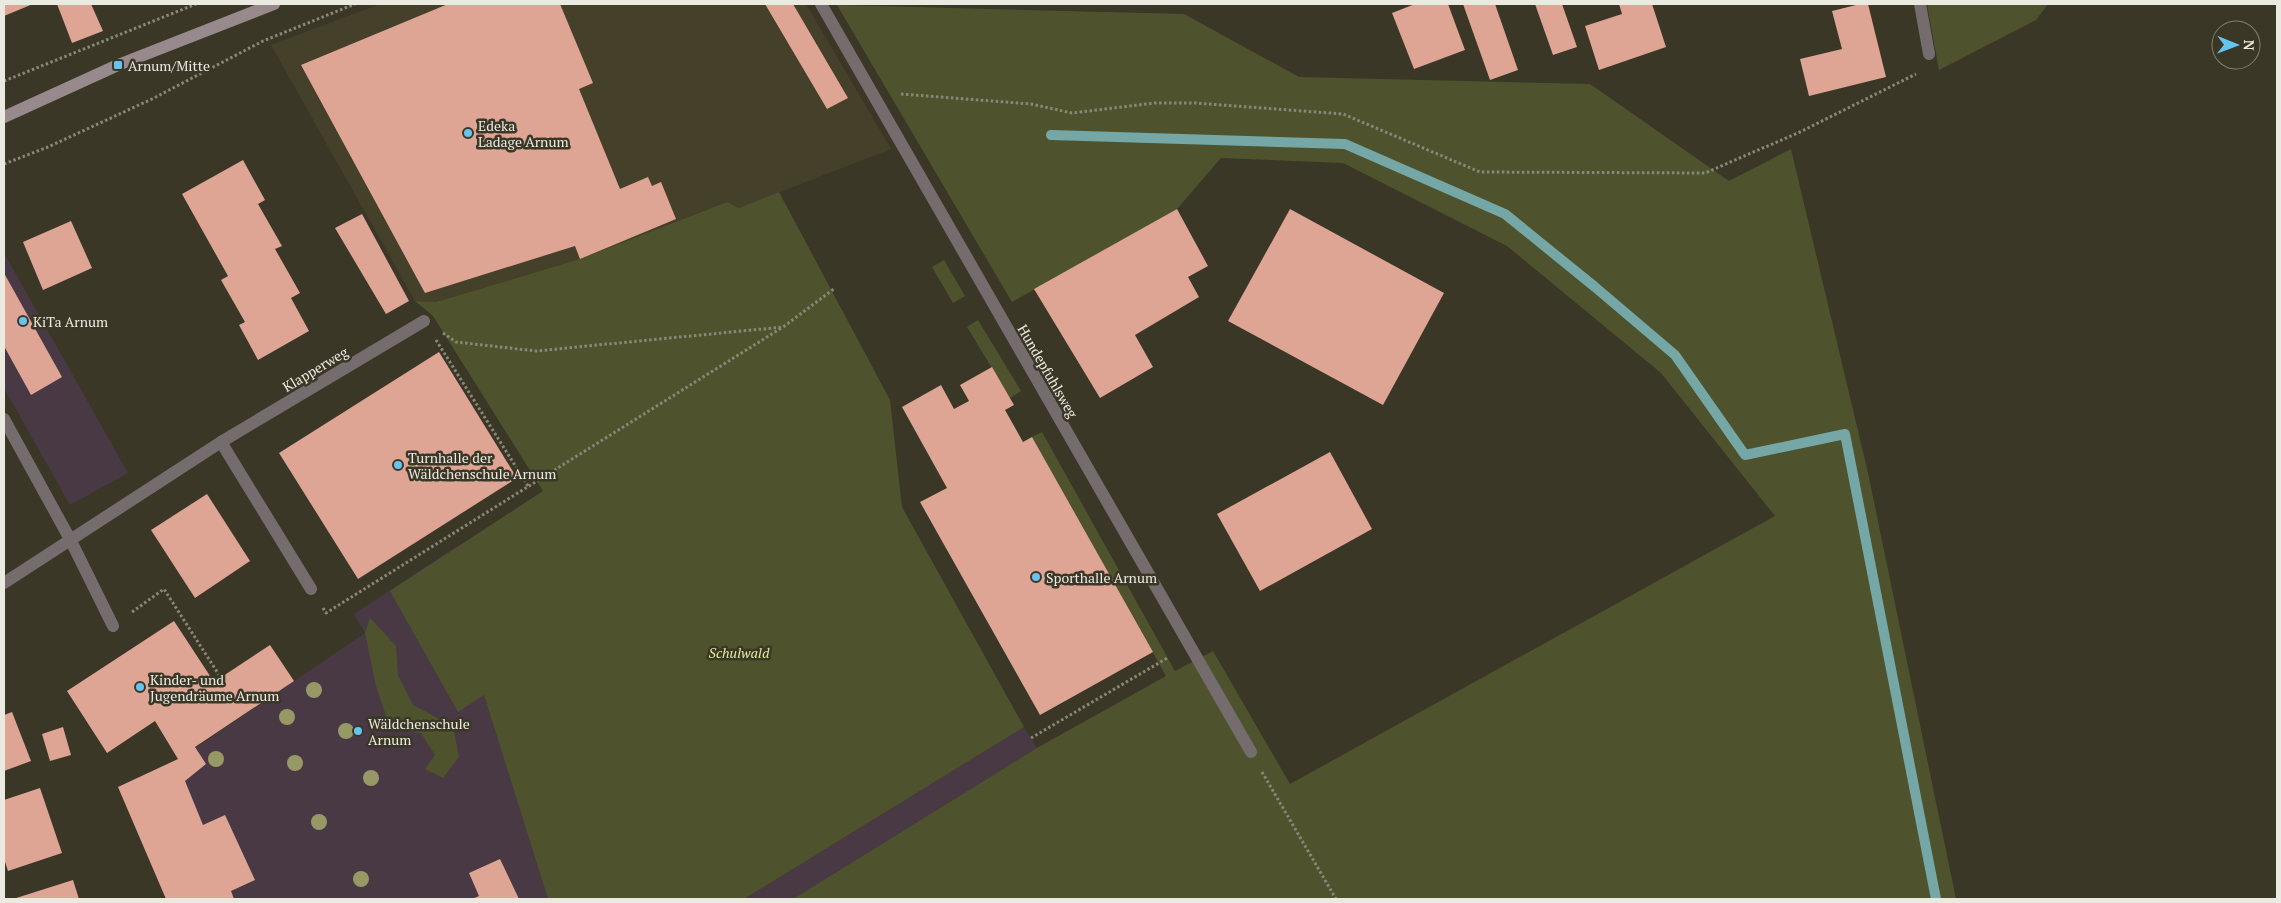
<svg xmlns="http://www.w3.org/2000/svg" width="2281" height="903" font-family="'PT Serif',serif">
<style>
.built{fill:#45402a}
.education{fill:#483945}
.green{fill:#4f532d}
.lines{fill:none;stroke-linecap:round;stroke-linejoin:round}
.stream{stroke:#74a7a6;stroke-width:10}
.building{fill:#dea494}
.path{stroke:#898779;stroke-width:3;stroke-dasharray:2.5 2.5;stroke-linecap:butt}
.lane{stroke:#756c6e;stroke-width:12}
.street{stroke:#756c6e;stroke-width:12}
.secondary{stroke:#97898c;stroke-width:12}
.tree{fill:#969966}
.poi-dot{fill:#66c4ef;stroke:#3a3727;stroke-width:2}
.labels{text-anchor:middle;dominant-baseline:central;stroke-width:5;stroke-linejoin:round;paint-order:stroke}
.poi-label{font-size:14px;fill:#ebeae0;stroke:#3a3727;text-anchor:start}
.street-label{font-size:14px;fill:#ebeae0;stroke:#3a3727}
.park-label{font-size:14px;font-style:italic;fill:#e1ea99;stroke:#3a3727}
</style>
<rect width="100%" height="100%" fill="#3a3727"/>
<path class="built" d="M 380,4 L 806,4 L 891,149 L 739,208 L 727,202 L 580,259 L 436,302 L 415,301 L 271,45 Z"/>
<g class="education">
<path d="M 4,253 L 128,473 L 70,505 L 4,388 Z"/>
<path d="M 457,546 L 484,694 L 548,899 L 166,899 L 118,787 L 179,759 L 365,633 L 354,614 Z"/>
<path d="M 1024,727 L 1037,748 L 793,899 L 744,899 Z"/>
</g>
<g class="green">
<path d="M 1927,4 L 2048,4 L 2036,20 L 1939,70 Z"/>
<path d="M 837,5 L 1184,14 L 1299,77 L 1590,84 L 1729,181 L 1791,149 L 1868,473 L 1956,899 L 793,899 L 1037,748 L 1166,676 L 1032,437 L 1042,432 L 1175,671 L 1213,651 L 1290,784 L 1775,516 L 1661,373 L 1507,246 L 1343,163 L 1221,158 L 1177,209 L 1012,302 Z"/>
<path d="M 779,192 L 890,400 L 902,507 L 1024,727 L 744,899 L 548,899 L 484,695 L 458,712 L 390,591 L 543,491 L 433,316 L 415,301 L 436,302 L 580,259 L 727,202 L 739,208 Z"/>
<path d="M 944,260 L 965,296 L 953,303 L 932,267 Z"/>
<path d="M 978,320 L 1021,391 L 1010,398 L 967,327 Z"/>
<path d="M 370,618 L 396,646 L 398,675 L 413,705 L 443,721 L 454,732 L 459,757 L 443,778 L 425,769 L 435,755 L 421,733 L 399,730 L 387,719 L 376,686 L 365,633 Z"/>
</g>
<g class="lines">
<path class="stream" d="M 1051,135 L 1345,144 L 1505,214 L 1595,287 L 1675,355 L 1745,455 L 1845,434 L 1936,899"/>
</g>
<g class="building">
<path d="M 4,4 L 33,4 L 4,16 Z"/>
<path d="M 57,4 L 91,4 L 103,31 L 72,43 Z"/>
<path d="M 448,4 L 560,4 L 593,83 L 579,89 L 620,189 L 648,177 L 652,186 L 661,182 L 676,219 L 580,259 L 575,246 L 425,293 L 301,65 Z"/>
<path d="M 765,4 L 793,4 L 848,98 L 827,109 Z"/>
<path d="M 1415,4 L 1448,4 L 1465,50 L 1414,69 L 1392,13 Z"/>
<path d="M 1463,4 L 1495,4 L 1518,70 L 1490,80 Z"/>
<path d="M 1535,4 L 1562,4 L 1577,47 L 1553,55 Z"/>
<path d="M 1619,4 L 1652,4 L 1666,47 L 1599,70 L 1585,26 L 1622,14 Z"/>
<path d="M 1860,4 L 1868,4 L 1886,77 L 1809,96 L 1800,59 L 1842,49 L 1832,11 Z"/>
<path d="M 243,160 L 265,200 L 258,204 L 282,246 L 275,249 L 300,293 L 291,298 L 309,331 L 258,360 L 239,325 L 245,322 L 221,280 L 228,276 L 182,194 Z"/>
<path d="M 1177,209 L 1208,266 L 1188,277 L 1199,297 L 1135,335 L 1153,367 L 1100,398 L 1034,289 Z"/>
<path d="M 1290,209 L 1444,293 L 1383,405 L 1228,321 Z"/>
<path d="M 362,214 L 409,301 L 386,314 L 335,228 Z"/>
<path d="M 71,221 L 92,268 L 43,290 L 23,242 Z"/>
<path d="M 4,273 L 62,377 L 31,395 L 4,346 Z"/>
<path d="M 439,352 L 517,478 L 358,579 L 279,453 Z"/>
<path d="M 992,367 L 1014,405 L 1005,410 L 1023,442 L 1032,437 L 1153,652 L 1040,715 L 920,502 L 947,488 L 902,407 L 941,385 L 954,409 L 969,401 L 960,385 Z"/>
<path d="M 1330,452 L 1372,529 L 1260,591 L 1217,514 Z"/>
<path d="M 207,494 L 250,561 L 195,598 L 151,530 Z"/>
<path d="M 174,621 L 214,682 L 270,645 L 294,681 L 195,747 L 206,764 L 185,781 L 203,825 L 225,815 L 255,880 L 231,891 L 234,899 L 166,899 L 118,787 L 178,759 L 155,721 L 107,753 L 67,691 Z"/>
<path d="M 12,712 L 31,761 L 4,771 L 4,715 Z"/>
<path d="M 63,727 L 71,755 L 50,761 L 42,734 Z"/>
<path d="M 40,788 L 62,853 L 8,871 L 4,859 L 4,800 Z"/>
<path d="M 500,859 L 519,899 L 472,899 L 479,896 L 469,873 Z"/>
<path d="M 73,880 L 79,899 L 13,899 Z"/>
</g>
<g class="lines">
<g class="path">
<path d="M 4,81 L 196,4"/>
<path d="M 901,94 L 1031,104 L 1072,113 L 1155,103 L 1195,103 L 1343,114 L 1480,172 L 1705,173 L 1800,132 L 1916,74"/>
<path d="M 4,164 L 48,147 L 152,99 L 263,41 L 355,4"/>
<path d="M 443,333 L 456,342 L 536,351 L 783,327 L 835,288"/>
<path d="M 436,340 L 528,486"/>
<path d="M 323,608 L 326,613 L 783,327"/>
<path d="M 132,612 L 164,589 L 221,678"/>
<path d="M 1031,738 L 1169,657"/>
<path d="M 1262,772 L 1336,899"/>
</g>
<path class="lane" d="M 71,541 L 113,626"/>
<g class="street">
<path d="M 821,4 L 1251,752"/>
<path d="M 1920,4 L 1929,54"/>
<path d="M 4,419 L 71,541"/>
<path d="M 221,442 L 311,589"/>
<path d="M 4,583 L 221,442 L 424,321"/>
</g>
<path class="secondary" d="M 4,117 L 118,65 L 274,4"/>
</g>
<g class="tree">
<circle cx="314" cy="690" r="8"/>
<circle cx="287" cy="717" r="8"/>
<circle cx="346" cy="731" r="8"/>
<circle cx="216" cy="759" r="8"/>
<circle cx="295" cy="763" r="8"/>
<circle cx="371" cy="778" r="8"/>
<circle cx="319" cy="822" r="8"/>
<circle cx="361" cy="879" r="8"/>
</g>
<g class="poi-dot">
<rect x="113" y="60" width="10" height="10" rx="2.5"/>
<circle cx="468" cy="133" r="5"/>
<circle cx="23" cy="321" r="5"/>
<circle cx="398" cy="465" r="5"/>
<circle cx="1036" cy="577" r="5"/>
<circle cx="140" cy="687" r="5"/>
<circle cx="358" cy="731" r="5"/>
</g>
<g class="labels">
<g class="poi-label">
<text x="128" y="65">Arnum/Mitte</text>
<text x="478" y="125">Edeka<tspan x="478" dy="16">Ladage Arnum</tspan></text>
<text x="33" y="321">KiTa Arnum</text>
<text x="408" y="457">Turnhalle der<tspan x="408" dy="16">Wäldchenschule Arnum</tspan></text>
<text x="1046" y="577">Sporthalle Arnum</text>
<text x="150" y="679">Kinder- und<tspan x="150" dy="16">Jugendräume Arnum</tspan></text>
<text x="368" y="723">Wäldchenschule<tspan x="368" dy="16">Arnum</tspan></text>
</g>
<g class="street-label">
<text transform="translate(315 369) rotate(-31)">Klapperweg</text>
<text transform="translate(1048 371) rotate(60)">Hundepfuhlsweg</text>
</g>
<g class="park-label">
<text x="739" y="652">Schulwald</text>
</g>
</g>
<rect width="2281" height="903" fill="none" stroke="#ebeae0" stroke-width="10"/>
<g transform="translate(2236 45) rotate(91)"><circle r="24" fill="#3a3727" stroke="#817f71"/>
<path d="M0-4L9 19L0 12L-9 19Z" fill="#66c4ef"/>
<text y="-8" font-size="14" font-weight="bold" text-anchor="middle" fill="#ebeae0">N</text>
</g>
</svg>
